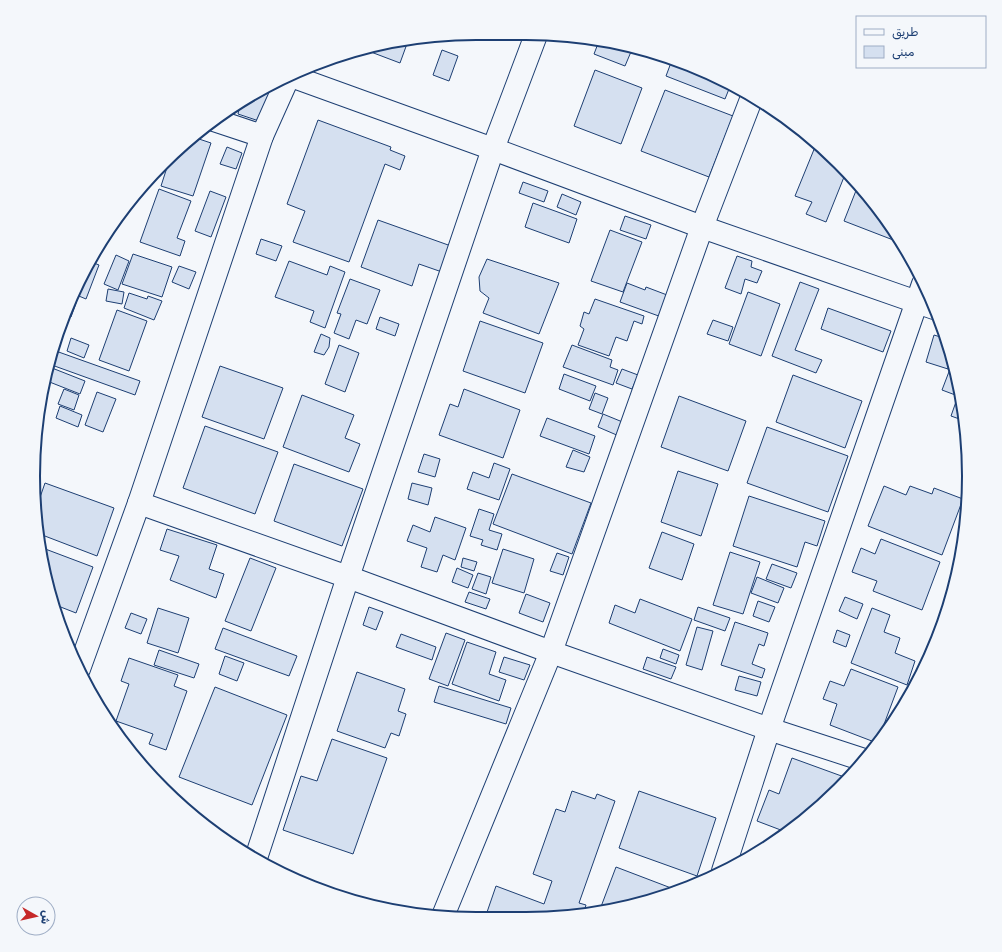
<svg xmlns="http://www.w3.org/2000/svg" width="1002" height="952" font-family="Rubik,'Noto Sans Arabic',sans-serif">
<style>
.building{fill:#d5e0f0;stroke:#1d3f73}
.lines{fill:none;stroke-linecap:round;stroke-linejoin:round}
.street-casing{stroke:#1d3f73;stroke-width:24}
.street{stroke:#f4f7fb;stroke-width:22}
.rim{fill:none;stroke:#1d3f73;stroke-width:2}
</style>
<rect width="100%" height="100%" fill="#f4f7fb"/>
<g class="building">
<path d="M 408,41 L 400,63 L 363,49 L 389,42 Z"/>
<path d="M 599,41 L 633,47 L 625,66 L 594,54 Z"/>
<path d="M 442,50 L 458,56 L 449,81 L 433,75 Z"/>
<path d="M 672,60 L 722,79 L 731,84 L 725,99 L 666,76 Z"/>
<path d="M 595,70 L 642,88 L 621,144 L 574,126 Z"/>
<path d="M 665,90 L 733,116 L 709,177 L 641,151 Z"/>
<path d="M 264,91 L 272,94 L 262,122 L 238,114 L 240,105 Z"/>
<path d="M 318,120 L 391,147 L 390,150 L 405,156 L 400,170 L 385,164 L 349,262 L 293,242 L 305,211 L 287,204 Z"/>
<path d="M 193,137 L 211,143 L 193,196 L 161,186 L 170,158 Z"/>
<path d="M 227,147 L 242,153 L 236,169 L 220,164 Z"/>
<path d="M 815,147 L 823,151 L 846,172 L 826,222 L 806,214 L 812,202 L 795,196 Z"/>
<path d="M 523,182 L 548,191 L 544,202 L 519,193 Z"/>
<path d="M 859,183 L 859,184 L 901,243 L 844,221 Z"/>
<path d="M 159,189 L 191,201 L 177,238 L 185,241 L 180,256 L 140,242 Z"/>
<path d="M 210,191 L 226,197 L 211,237 L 195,231 Z"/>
<path d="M 562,194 L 581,202 L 576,215 L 557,207 Z"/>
<path d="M 533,203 L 577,219 L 569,243 L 525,227 Z"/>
<path d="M 625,216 L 651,225 L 646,239 L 620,230 Z"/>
<path d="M 378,220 L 451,246 L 442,272 L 419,264 L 412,286 L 361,267 Z"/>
<path d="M 610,230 L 642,242 L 623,292 L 591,281 Z"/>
<path d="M 261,239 L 282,246 L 276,261 L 256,254 Z"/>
<path d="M 133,254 L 172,267 L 162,297 L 122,284 Z"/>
<path d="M 116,255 L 129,261 L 118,290 L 104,284 Z"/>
<path d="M 737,256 L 752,261 L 751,267 L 762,271 L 757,283 L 745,279 L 741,294 L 725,288 Z"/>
<path d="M 487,259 L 559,283 L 539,334 L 483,313 L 489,298 L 480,291 L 479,277 Z"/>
<path d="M 89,261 L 99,265 L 86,299 L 74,294 Z"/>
<path d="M 289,261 L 327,275 L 330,266 L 345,272 L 325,328 L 310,322 L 314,311 L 275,297 Z"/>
<path d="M 179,266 L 196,272 L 189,289 L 172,282 Z"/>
<path d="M 350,279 L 380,290 L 367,324 L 356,320 L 349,339 L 334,333 L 341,314 L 337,313 Z"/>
<path d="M 800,282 L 819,289 L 795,350 L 822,360 L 816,373 L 772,356 Z"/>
<path d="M 627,283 L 645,290 L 646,287 L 675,298 L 667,319 L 620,302 Z"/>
<path d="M 108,289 L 124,292 L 122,304 L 106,301 Z"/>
<path d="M 748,292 L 780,304 L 761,356 L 729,344 Z"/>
<path d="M 129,293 L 147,299 L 148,296 L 162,301 L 154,320 L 124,308 Z"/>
<path d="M 595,299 L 644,316 L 642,324 L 634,321 L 627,341 L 616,337 L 609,356 L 578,345 L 584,329 L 580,326 L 584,312 L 589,314 Z"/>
<path d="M 71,301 L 76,303 L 71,317 L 65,314 Z"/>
<path d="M 828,308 L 891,331 L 883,352 L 821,329 Z"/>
<path d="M 117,310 L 147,321 L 129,371 L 99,360 Z"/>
<path d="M 380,317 L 399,324 L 395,336 L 376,329 Z"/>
<path d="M 713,320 L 733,327 L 728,341 L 707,334 Z"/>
<path d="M 480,321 L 543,343 L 525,393 L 463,371 Z"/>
<path d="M 321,334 L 330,338 L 329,347 L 324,355 L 314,352 Z"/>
<path d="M 934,335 L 947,339 L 951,358 L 948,369 L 926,362 Z"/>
<path d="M 71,338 L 89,345 L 84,358 L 67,351 Z"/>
<path d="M 339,345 L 359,353 L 345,392 L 325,384 Z"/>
<path d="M 572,345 L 612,360 L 610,367 L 618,370 L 613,385 L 563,367 Z"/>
<path d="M 53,350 L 140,381 L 135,395 L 49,364 Z"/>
<path d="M 220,366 L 283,388 L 264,439 L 202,417 Z"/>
<path d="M 52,368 L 85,381 L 80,394 L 47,381 Z"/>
<path d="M 622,369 L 638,375 L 632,389 L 616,383 Z"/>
<path d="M 950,369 L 954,371 L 965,421 L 951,416 L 958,396 L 942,390 Z"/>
<path d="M 564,374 L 596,386 L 590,401 L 559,389 Z"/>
<path d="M 793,375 L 862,401 L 845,448 L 776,422 Z"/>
<path d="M 64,389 L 79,395 L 74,410 L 58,404 Z"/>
<path d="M 464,389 L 520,410 L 503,458 L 439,435 L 450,404 L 458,407 Z"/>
<path d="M 97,392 L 116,399 L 103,432 L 85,425 Z"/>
<path d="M 595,393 L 608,398 L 602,414 L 589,409 Z"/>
<path d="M 302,395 L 354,415 L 345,438 L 360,444 L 349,472 L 283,447 Z"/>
<path d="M 679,396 L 746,421 L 728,471 L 661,447 Z"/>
<path d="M 60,406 L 82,415 L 78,427 L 56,418 Z"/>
<path d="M 603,414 L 625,423 L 619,436 L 598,427 Z"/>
<path d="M 547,418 L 595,436 L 589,454 L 540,436 Z"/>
<path d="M 205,426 L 278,452 L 255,514 L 183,488 Z"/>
<path d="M 767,427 L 848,456 L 828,512 L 747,483 Z"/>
<path d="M 573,450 L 590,457 L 584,472 L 566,467 Z"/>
<path d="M 424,454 L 440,459 L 435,477 L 418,472 Z"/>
<path d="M 494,463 L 510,469 L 499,500 L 467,489 L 473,472 L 489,478 Z"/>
<path d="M 294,464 L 363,489 L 342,546 L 274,521 Z"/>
<path d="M 678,471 L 718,484 L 701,536 L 661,522 Z"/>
<path d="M 512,474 L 591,503 L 572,554 L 493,524 Z"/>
<path d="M 45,483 L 114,508 L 97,556 L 37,533 L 37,506 Z"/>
<path d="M 412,483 L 432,488 L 428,505 L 408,499 Z"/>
<path d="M 884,486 L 906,495 L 910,486 L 932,494 L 934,488 L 963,499 L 942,555 L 868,526 Z"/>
<path d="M 749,496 L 825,521 L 817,546 L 805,542 L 797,567 L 733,546 Z"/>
<path d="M 479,509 L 494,514 L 489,530 L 502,534 L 497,550 L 481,545 L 483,540 L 470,536 Z"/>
<path d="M 435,517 L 466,528 L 455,560 L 443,555 L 437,572 L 421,567 L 427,548 L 407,541 L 413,525 L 430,532 Z"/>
<path d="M 167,529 L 217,545 L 209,569 L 224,574 L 216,598 L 170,580 L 179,556 L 160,550 Z"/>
<path d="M 662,532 L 694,544 L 682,580 L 649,568 Z"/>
<path d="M 881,539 L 940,562 L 922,610 L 873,591 L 877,581 L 852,572 L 861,548 L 875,554 Z"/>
<path d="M 40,547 L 93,567 L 76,613 L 53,604 Z"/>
<path d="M 503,549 L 534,559 L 524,593 L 492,583 Z"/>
<path d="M 730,552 L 760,562 L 743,614 L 713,605 Z"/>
<path d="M 557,553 L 569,557 L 563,575 L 550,571 Z"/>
<path d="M 250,558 L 276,568 L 251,631 L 225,621 Z"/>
<path d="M 463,558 L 477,562 L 474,571 L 461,567 Z"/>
<path d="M 772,564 L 797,573 L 791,588 L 766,579 Z"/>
<path d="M 457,568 L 473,575 L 468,588 L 452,582 Z"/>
<path d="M 478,573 L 491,577 L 486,594 L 472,589 Z"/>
<path d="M 757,577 L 784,588 L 778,603 L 751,593 Z"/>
<path d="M 469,592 L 490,599 L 486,609 L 465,602 Z"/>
<path d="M 526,594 L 550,603 L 543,622 L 519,613 Z"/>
<path d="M 845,597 L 863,604 L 857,619 L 839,611 Z"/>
<path d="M 640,599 L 692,619 L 680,651 L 609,623 L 615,605 L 635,613 Z"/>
<path d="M 758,601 L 775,607 L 769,622 L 753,616 Z"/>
<path d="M 369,607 L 383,612 L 376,630 L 363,625 Z"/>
<path d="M 698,607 L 730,618 L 725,631 L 694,620 Z"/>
<path d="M 158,608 L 189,618 L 178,653 L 147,643 Z"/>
<path d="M 872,608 L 890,615 L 884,632 L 900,638 L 895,653 L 915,661 L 907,685 L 851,663 Z"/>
<path d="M 131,613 L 147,619 L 141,634 L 125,628 Z"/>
<path d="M 735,622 L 768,633 L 764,646 L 759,644 L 752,664 L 765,669 L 762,678 L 721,665 Z"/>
<path d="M 697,627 L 713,631 L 702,670 L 686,665 Z"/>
<path d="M 223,628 L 297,656 L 289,676 L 215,649 Z"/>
<path d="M 837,630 L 850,635 L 846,647 L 833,642 Z"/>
<path d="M 446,633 L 465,640 L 448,686 L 429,679 Z"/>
<path d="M 401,634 L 436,647 L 432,660 L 396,647 Z"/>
<path d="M 467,642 L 496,652 L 489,674 L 506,680 L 499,701 L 452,684 Z"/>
<path d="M 663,649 L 679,655 L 676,664 L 660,658 Z"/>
<path d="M 159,650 L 199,664 L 194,678 L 154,665 Z"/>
<path d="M 225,656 L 244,663 L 237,681 L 219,674 Z"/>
<path d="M 504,657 L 530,665 L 524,680 L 499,672 Z"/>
<path d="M 647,657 L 676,667 L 671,679 L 643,669 Z"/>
<path d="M 129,658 L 178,675 L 174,686 L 187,691 L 166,750 L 149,744 L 153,734 L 116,721 L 129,684 L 121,681 Z"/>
<path d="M 851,669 L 898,687 L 877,743 L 830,725 L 837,704 L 823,699 L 830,681 L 844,686 Z"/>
<path d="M 357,672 L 405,689 L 398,711 L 406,714 L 399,736 L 391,733 L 385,748 L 337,731 Z"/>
<path d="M 739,676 L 761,682 L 757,696 L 735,690 Z"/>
<path d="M 439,686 L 511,708 L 506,724 L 434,702 Z"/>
<path d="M 215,687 L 287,715 L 252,805 L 179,777 Z"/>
<path d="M 332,739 L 387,758 L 353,854 L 283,830 L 301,776 L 317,781 Z"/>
<path d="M 792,758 L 847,778 L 818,809 L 786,832 L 757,821 L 769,790 L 779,794 Z"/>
<path d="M 572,791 L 595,799 L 597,794 L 615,801 L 579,903 L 586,905 L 583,915 L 485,918 L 496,886 L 544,904 L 552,881 L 533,874 L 556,809 L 565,812 Z"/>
<path d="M 639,791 L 716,818 L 697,876 L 619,848 Z"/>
<path d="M 616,867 L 679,891 L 668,896 L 599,912 Z"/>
</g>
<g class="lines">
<g class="street-casing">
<g id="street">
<path d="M 291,76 L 493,149 L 702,227 L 934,308"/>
<path d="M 214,120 L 262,136"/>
<path d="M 139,503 L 348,577 L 551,652 L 769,729 L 864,760"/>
<path d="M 79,669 L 139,503 L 262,136 L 288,78"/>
<path d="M 256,858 L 348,577 L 493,149 L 536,35"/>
<path d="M 723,871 L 769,729 L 923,284"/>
<path d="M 443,916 L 551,652 L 702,227 L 752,97"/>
</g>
</g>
<use href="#street" class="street"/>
</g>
<path d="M0 0H1002V952H0ZM476 40H526A436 436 0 0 1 962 476V476A436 436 0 0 1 526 912H476A436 436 0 0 1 40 476V476A436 436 0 0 1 476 40Z" fill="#f4f7fb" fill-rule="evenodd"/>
<path class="rim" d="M476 40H526A436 436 0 0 1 962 476V476A436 436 0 0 1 526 912H476A436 436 0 0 1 40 476V476A436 436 0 0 1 476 40Z"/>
<rect x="856" y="16" width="130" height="52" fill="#f4f7fb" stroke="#9eadc5"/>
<rect x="864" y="29" width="20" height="6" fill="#f4f7fb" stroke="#9eadc5"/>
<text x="892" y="36" font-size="12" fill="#1d3f73">طريق</text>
<rect x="864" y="46" width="20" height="12" fill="#d5e0f0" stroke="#9eadc5"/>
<text x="892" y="56" font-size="12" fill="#1d3f73">مبنى</text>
<g transform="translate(36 916) rotate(98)"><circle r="19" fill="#f4f7fb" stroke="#9eadc5"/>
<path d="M0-3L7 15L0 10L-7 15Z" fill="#c62828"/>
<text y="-6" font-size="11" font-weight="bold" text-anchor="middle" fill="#1d3f73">ش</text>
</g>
</svg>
